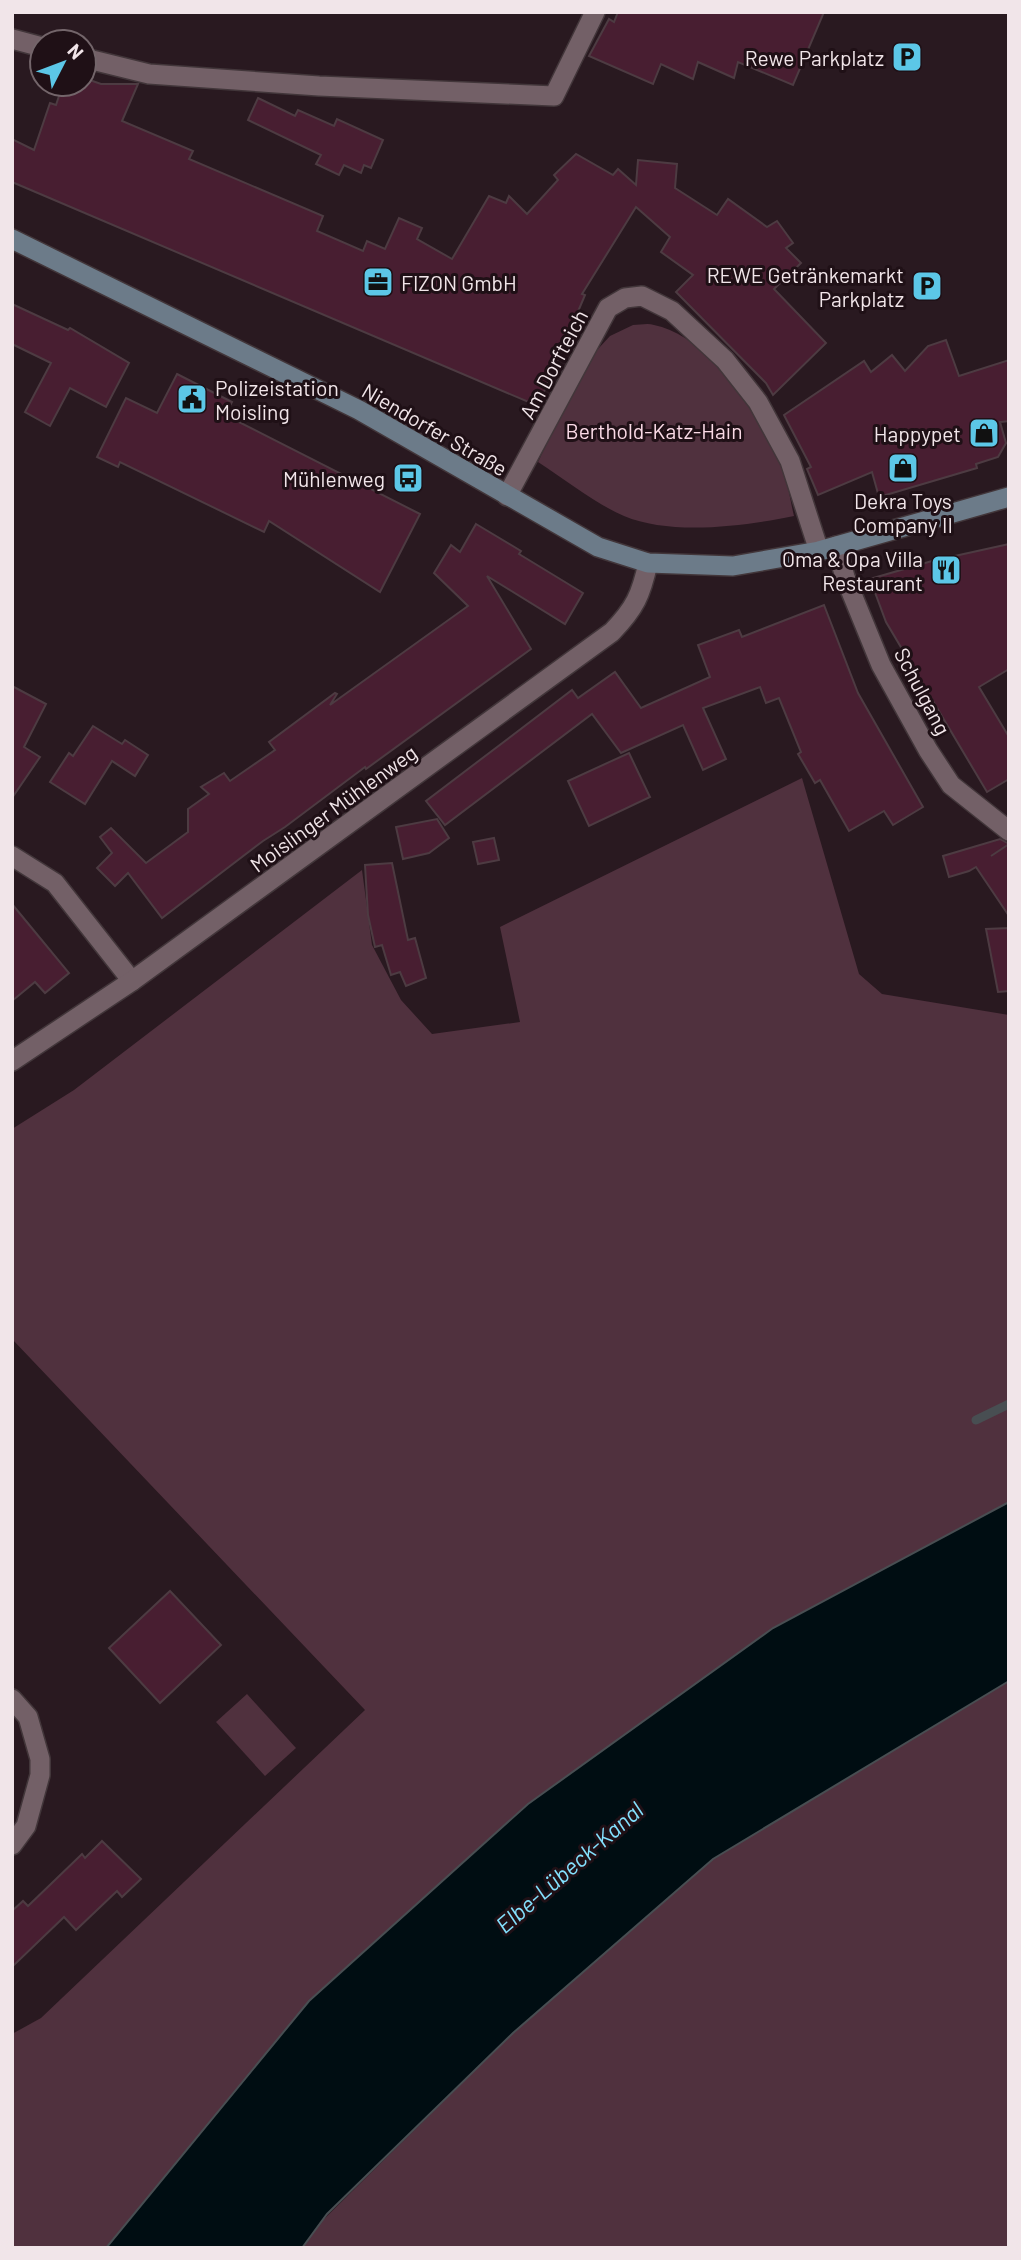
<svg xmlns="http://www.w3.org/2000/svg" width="1021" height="2260" font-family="Barlow,sans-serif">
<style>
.green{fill:#50313e}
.water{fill:#000d12;stroke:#484e52;stroke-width:2}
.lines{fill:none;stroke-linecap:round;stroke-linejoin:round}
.stream{stroke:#484e52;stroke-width:9}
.building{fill:#481e31;stroke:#4d3b42;stroke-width:2}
.minor-casing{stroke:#42363a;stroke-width:22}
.secondary-casing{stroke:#42363a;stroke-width:22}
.minor{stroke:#736067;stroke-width:19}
.secondary{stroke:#6c7b89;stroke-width:19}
.labels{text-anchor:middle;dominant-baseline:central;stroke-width:6;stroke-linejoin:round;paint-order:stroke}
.poi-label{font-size:21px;fill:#f1e5e9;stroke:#1f1016;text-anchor:end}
.street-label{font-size:21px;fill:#f1e5e9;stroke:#1f1016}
.park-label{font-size:21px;fill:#fadae6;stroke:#1f1016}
.water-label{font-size:23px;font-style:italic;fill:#84e1fe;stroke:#1f1016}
</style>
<rect width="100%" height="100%" fill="#291920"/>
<g class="green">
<path d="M 633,325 C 640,325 648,323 654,325 C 708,335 762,417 781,464 C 788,480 790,500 794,516 C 745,526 671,536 624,516 C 594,503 566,480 538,462 L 586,362 L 610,336 Z"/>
<path d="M 802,778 L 859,974 L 882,994 L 1009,1015 L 1009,1502 L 773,1628 L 528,1804 L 309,2001 L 106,2248 L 12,2248 L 12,2034 L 41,2018 L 365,1710 L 12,1339 L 12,1129 L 74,1090 L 362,870 L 372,945 L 401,1000 L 432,1034 L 520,1022 L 500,927 Z"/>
<path d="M 1009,1681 L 1009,2248 L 302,2248 L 319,2224 L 513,2033 L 713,1859 Z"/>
<path d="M 247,1694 L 296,1748 L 265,1776 L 216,1722 Z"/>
</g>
<path class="water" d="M 1009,1502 L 1009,1681 L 713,1859 L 513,2033 L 327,2214 L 302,2248 L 106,2248 L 309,2001 L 528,1804 L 773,1628 Z"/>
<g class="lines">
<path class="stream" d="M 976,1420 L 1009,1404"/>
</g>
<g class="building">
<path d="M 618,12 L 824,12 L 793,85 L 738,62 L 734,78 L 698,62 L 693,79 L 661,64 L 653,84 L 589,56 L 609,19 L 614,22 Z"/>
<path d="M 84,78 L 101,84 L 138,84 L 122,121 L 193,151 L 189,159 L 323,216 L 317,231 L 363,251 L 367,241 L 385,249 L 399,218 L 422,228 L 417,239 L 452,259 L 489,196 L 506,203 L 509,196 L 527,214 L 558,180 L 554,175 L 576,154 L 613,175 L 618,169 L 636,185 L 638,160 L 677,164 L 675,188 L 717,215 L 728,199 L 767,227 L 777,221 L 793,243 L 786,248 L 801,263 L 774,289 L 826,343 L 773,395 L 766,383 L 676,292 L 693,275 L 661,252 L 670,237 L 636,207 L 582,294 L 585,295 L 538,406 L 12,182 L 12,139 L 34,150 L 50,103 L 56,105 L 63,84 L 84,84 Z"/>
<path d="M 258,98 L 295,116 L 298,110 L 334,126 L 337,119 L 383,140 L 371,168 L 364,165 L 361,173 L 344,165 L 339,175 L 316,164 L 321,155 L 248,120 Z"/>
<path d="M 12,304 L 68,330 L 70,328 L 129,363 L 106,407 L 70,388 L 50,426 L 25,412 L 51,363 L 12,344 Z"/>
<path d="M 946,340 L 959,376 L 1009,360 L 1009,421 L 1000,422 L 1006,443 L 998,457 L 976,464 L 977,468 L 879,497 L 872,472 L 818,495 L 807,469 L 811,467 L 784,415 L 864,361 L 871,372 L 892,355 L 905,371 L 928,346 Z"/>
<path d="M 177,374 L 232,402 L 225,415 L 420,514 L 380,592 L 269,521 L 264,532 L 120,462 L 118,467 L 97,457 L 126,398 L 157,413 Z"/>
<path d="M 476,524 L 521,551 L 519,554 L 583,593 L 565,624 L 487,576 L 531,649 L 366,769 L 365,767 L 285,827 L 263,841 L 162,918 L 128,873 L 115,886 L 97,868 L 112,853 L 100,837 L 111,828 L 146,863 L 188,832 L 188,809 L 209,794 L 201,787 L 224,773 L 230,781 L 275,750 L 269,742 L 335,693 L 337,694 L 330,705 L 468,606 L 434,573 L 451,545 L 460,552 Z"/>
<path d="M 1009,544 L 1009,669 L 979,687 L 1009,737 L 1009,779 L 987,792 L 886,622 L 870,579 L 932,561 Z"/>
<path d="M 824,605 L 858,693 L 923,807 L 893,825 L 884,811 L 849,831 L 820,780 L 815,783 L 798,754 L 801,752 L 779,698 L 766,703 L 760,687 L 703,708 L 726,759 L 703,770 L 683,725 L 621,753 L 592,714 L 445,825 L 426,801 L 572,690 L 578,698 L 615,672 L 641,708 L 710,677 L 698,645 L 739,630 L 742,637 Z"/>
<path d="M 12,686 L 46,704 L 24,747 L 40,757 L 12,798 Z"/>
<path d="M 93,726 L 122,744 L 125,740 L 148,755 L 135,776 L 112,761 L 85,804 L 50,782 L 69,753 L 73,756 Z"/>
<path d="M 629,753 L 650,797 L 589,826 L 568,781 Z"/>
<path d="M 437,819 L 449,838 L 429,853 L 403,859 L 396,827 Z"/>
<path d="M 494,838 L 499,860 L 478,864 L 473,842 Z"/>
<path d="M 1000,839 L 1009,844 L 991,856 L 1009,844 L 1009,916 L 976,867 L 969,871 L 949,877 L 943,856 Z"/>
<path d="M 392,863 L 408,940 L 415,938 L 426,978 L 406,986 L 400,972 L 391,975 L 382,945 L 375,947 L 368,915 L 365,865 Z"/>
<path d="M 12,904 L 69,973 L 45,993 L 35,982 L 12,1001 Z"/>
<path d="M 1009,928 L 1009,991 L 998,992 L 986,929 Z"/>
<path d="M 170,1591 L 221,1645 L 160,1703 L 109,1648 Z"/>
<path d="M 102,1841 L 141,1879 L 122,1897 L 117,1891 L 76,1930 L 64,1917 L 12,1967 L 12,1911 L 23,1901 L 28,1906 L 82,1854 L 85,1858 Z"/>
</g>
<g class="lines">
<g class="minor-casing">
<g id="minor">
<path d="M 12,39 L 42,47"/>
<path d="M 84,58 L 149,74 L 319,86 L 554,96 L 595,12"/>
<path d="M 507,496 L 608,308 L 625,298 L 642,296 L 672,311 L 725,360 L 758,402 L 790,461 L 819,551"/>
<path d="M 836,546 L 845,577 L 881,665 L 928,750 L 951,785 L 1009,831"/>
<path d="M 12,856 L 55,883 L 132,981"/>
<path d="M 12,1061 L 132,981 L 612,632 C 635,608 641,595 648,563"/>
<path d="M 12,1699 L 28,1717 L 40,1759 L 40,1775 L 26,1826 L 12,1845"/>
</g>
</g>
<g class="secondary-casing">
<path id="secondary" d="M 12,239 L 359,410 L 598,547 L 648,563 L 733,566 L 819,551 L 1009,497"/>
</g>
<use href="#minor" class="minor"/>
<use href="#secondary" class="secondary"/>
</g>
<defs>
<g id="parking-square" transform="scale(1.575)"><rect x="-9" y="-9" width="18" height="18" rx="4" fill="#5cc7e7" stroke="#1f1016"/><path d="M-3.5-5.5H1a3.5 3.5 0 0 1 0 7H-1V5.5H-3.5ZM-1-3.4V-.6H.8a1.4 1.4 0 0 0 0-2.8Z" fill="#111"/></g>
<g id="office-square" transform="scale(1.575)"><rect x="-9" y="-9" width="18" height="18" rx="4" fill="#5cc7e7" stroke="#1f1016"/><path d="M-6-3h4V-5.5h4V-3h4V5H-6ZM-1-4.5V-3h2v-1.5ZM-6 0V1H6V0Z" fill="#111"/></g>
<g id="civic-square" transform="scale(1.575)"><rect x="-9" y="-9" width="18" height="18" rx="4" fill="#5cc7e7" stroke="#1f1016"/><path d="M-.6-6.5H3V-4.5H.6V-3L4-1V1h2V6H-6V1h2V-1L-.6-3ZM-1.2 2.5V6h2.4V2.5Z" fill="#111"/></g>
<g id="shop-square" transform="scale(1.575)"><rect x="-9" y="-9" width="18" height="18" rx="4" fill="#5cc7e7" stroke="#1f1016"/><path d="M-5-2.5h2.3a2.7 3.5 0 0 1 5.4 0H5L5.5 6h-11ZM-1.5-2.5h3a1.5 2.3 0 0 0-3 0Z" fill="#111"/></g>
<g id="bus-square" transform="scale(1.575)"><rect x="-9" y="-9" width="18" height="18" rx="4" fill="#5cc7e7" stroke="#1f1016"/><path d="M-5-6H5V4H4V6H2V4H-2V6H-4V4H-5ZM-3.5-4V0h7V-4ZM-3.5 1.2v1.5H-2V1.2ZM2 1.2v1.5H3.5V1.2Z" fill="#111"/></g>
<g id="restaurant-square" transform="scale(1.575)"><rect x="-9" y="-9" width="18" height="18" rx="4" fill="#5cc7e7" stroke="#1f1016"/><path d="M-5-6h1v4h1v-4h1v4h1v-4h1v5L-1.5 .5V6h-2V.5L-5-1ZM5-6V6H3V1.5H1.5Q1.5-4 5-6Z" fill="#111"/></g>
</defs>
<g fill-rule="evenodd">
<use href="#parking-square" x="907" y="57"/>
<use href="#office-square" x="378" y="282"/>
<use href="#parking-square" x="927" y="286"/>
<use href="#civic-square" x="192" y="399"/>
<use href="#shop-square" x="984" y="433"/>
<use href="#shop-square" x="903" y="468"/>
<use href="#bus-square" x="408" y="478"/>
<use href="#restaurant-square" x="946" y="570"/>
</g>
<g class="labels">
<g class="poi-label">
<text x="884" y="57">Rewe Parkplatz</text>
<text x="904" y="274">REWE Getränkemarkt<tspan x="904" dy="24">Parkplatz</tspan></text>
<text x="401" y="282" text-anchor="start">FIZON GmbH</text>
<text x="215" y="387" text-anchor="start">Polizeistation<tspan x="215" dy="24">Moisling</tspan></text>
<text x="961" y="433">Happypet</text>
<text x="385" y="478">Mühlenweg</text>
<text x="903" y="500" text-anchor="middle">Dekra Toys<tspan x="903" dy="24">Company II</tspan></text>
<text x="923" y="558">Oma &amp; Opa Villa<tspan x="923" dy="24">Restaurant</tspan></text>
</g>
<g class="street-label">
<text transform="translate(553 364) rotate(-62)">Am Dorfteich</text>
<text transform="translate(435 429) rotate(30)">Niendorfer Straße</text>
<text transform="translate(923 691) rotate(62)">Schulgang</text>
<text transform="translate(333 808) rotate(-36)">Moislinger Mühlenweg</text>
</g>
<g class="park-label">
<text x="654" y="430">Berthold-Katz-Hain</text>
</g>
<g class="water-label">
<text transform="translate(569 1867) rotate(-41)">Elbe-Lübeck-Kanal</text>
</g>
</g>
<rect width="1021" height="2260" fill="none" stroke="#f1e5e9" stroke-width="28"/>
<g transform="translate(63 63) rotate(48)"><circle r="33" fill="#1f1016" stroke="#73656a" stroke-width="2"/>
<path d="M0-5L12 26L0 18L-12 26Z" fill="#5cc7e7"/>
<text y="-10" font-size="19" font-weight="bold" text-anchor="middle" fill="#f1e5e9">N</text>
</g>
</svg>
